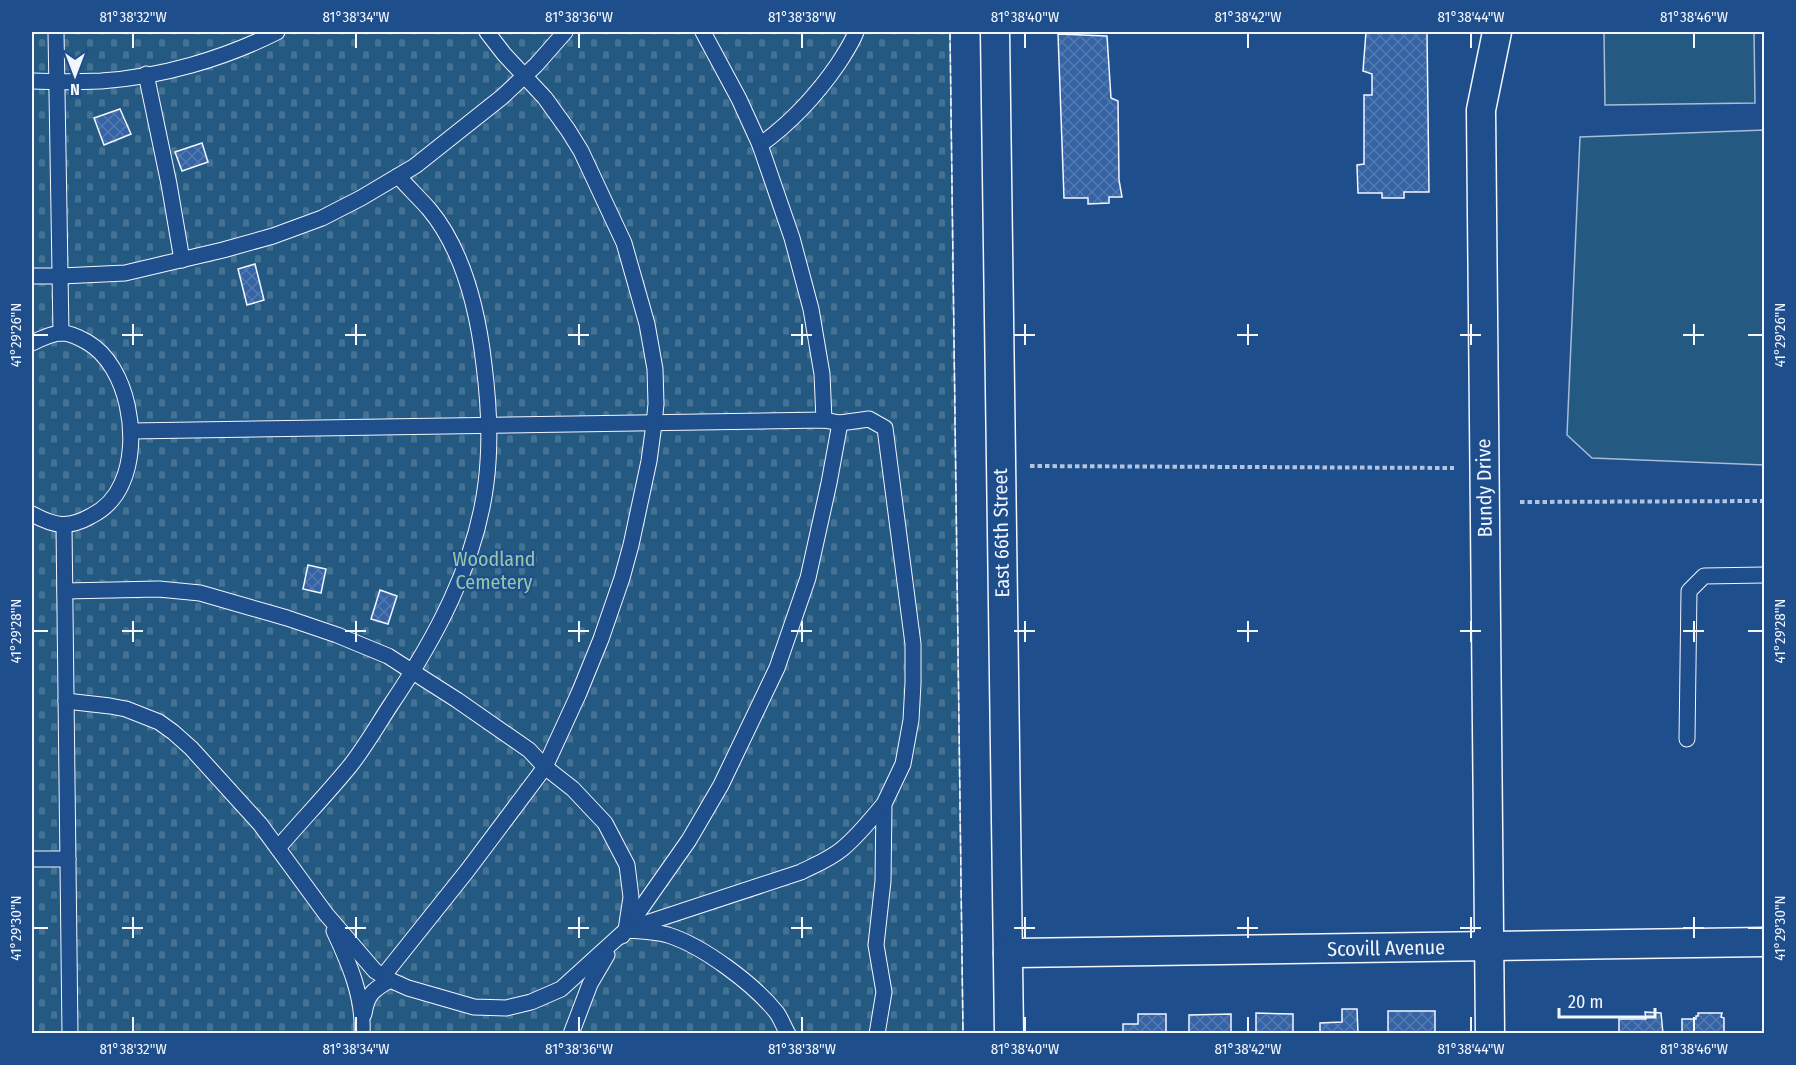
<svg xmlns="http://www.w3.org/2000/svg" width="1796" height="1065" font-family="'Fira Sans Condensed',sans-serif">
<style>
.cemetery{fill:url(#cemetery-stones);stroke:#a8bbd7;stroke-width:1.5}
.pitch{fill:#245a82;stroke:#a8bbd7;stroke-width:1.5}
.building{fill:url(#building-cross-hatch);stroke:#f2f6ff;stroke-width:1.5}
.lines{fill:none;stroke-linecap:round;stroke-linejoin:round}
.service-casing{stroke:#f2f6ff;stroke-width:17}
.minor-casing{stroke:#f2f6ff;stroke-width:31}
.path{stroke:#b3c4dc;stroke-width:4;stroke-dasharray:4.5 3;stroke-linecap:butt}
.service{stroke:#1f4e8c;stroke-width:15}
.minor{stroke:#1f4e8c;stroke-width:28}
.fence{stroke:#f2f6ff;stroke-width:1.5;stroke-dasharray:8 3;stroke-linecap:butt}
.ticks{fill:none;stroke:#f2f6ff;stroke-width:2}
.labels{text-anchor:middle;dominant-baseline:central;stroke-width:4.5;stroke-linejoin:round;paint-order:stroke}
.street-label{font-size:20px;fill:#f2f6ff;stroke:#1f4e8c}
.park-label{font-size:20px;fill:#97c8a6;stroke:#1f4e8c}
.neatline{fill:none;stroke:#f2f6ff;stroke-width:2}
.ticks-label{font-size:15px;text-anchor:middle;fill:#f2f6ff}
</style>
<defs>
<pattern id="cemetery-stones" width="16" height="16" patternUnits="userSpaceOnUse" patternTransform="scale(1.5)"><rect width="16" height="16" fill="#245a82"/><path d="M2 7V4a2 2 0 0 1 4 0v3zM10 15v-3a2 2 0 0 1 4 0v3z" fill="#447295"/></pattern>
<pattern id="building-cross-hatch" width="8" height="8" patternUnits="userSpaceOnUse" patternTransform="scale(1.5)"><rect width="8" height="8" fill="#3563a3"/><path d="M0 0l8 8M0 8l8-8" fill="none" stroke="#537ab1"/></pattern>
</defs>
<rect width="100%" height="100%" fill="#1f4e8c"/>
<path class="cemetery" d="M 32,32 L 950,32 L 963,1033 L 32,1033 Z"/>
<g class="pitch">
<path d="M 1604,32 L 1754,32 L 1755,103 L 1605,105 Z"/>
<path d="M 1764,130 L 1764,465 L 1592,458 L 1567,435 L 1580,137 Z"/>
</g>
<g class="building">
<path d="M 1366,32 L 1427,32 L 1429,192 L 1404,192 L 1404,198 L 1382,198 L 1382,193 L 1358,193 L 1357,165 L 1364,164 L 1364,95 L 1372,95 L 1372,74 L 1363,71 Z"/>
<path d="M 1058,34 L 1107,36 L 1111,98 L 1118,101 L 1119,180 L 1122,197 L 1109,197 L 1109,203 L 1088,204 L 1088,198 L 1064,198 Z"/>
<path d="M 120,109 L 131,134 L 104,145 L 94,118 Z"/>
<path d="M 202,143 L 208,162 L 182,171 L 175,152 Z"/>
<path d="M 255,264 L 264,300 L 247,305 L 238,269 Z"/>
<path d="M 308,565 L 326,569 L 321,593 L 303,589 Z"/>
<path d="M 380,590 L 397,596 L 388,624 L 371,619 Z"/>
<path d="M 1342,1009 L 1357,1009 L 1358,1034 L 1320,1034 L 1320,1023 L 1342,1022 Z"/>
<rect x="1388" y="1011" width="47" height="23"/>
<path d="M 1645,1012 L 1661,1013 L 1663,1034 L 1619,1034 L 1619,1019 L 1646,1019 Z"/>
<path d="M 1256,1013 L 1293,1014 L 1293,1034 L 1256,1034 Z"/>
<path d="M 1698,1013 L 1722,1013 L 1721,1017 L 1724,1018 L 1724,1034 L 1682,1034 L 1682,1019 L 1696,1019 L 1696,1016 L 1698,1016 Z"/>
<path d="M 1138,1014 L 1166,1014 L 1166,1034 L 1123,1034 L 1123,1024 L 1138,1024 Z"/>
<path d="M 1231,1014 L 1231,1034 L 1189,1034 L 1189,1015 Z"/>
</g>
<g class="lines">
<g class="service-casing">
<g id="service">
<path d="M 56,32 L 61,333"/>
<path d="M 703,32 L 739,99 L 760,145 L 792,238 L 811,309 L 822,374 L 824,420"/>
<path d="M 146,74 L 169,184 L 182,260"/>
<path d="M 32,81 C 54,82 78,82 101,81 C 161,77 223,59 277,32"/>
<path d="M 760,145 C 792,122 816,96 838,64 C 845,53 852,43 856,32"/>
<path d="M 32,276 L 61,276 L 125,273 L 223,250 L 273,236 L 322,218 L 361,198 L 415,166 L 502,97 L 536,65 L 565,32"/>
<path d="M 32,343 C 40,339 52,333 62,333 C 70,333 80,338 87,342 C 129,366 141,442 122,483 C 116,497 105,509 91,516 C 68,529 54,526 32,514"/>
<path d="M 131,431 L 824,420 L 840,423 L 869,419 L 885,428 L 913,644 L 913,683 L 911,720 L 903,764 L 884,804 L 883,881 L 876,945 L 884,992 L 877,1034"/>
<path d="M 64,526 L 70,1034"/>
<path d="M 65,591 L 159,589 L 200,593 L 287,618 L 337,635 L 388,656 L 457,700 L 529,750 L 545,767 L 573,789 L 605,823 L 627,865 L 631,897 L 626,930 L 561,989 L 531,1002 L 506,1008 L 474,1007 L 408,988 L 390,980 L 375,971 L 326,914 L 260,824 L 191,748 L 173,732 L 159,722 L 126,709 L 110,706 L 66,701"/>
<path d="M 1687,739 L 1689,591 L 1704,576 L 1764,575"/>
<path d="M 278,848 C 302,820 327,794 350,766 C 365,747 377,726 390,706 C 435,639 476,564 486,483 C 491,444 489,404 484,365 C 478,312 464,251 429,209 C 419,198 408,187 398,176"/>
<path d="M 32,859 L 68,859"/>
<path d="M 628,927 L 689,840 L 721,785 L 777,668 L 808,578 L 829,483 L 840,423"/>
<path d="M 634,927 L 801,872 C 815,865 830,859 842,849 C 858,836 871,819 884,804"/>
<path d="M 334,931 C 349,963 364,997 362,1034"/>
<path d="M 622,936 L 626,930 C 640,931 654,931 668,935 C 703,946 754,984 777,1013 C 781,1019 784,1027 788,1034"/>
<path d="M 384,975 L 467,871 L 545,767 L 579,693 L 601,639 L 622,578 L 631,545 L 649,461 L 654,424 L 656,404 L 655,369 L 647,324 L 624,243 L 581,151 L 568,130 L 545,98 L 504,54 L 487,32"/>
<path d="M 364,1014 C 367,994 373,990 390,980"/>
<path d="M 571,1034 L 590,984 L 607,955"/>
</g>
</g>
<g class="minor-casing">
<g id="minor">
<path d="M 995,32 L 1009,1034"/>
<path d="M 1008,953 L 1764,942"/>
<path d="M 1490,1034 L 1481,110 L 1497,32"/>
</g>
</g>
<g class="path">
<path d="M 1030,466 L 1454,468"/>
<path d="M 1520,502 L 1764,501"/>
</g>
<use href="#service" class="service"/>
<use href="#minor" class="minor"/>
<path class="fence" d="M 950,32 L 963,1034"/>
</g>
<path class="ticks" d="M 133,33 L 133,48M 356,33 L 356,48M 579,33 L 579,48M 802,33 L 802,48M 1025,33 L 1025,48M 1248,33 L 1248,48M 1471,33 L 1471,48M 1694,33 L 1694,48M 133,324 L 133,345M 356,324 L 356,345M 579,324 L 579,345M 802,324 L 802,345M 1025,324 L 1025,345M 1248,324 L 1248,345M 1471,324 L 1471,345M 1694,324 L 1694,345M 33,335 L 48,335M 122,335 L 143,335M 345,335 L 366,335M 568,335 L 589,335M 791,335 L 812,335M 1014,335 L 1035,335M 1237,335 L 1258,335M 1460,335 L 1481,335M 1683,335 L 1704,335M 1748,335 L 1763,335M 133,621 L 133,642M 356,621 L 356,642M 579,621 L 579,642M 802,621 L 802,642M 1025,621 L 1025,642M 1248,621 L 1248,642M 1471,621 L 1471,642M 1694,621 L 1694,642M 33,631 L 48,631M 122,631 L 143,631M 345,631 L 366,631M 568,631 L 589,631M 791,631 L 812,631M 1014,631 L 1035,631M 1237,631 L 1258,631M 1460,631 L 1481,631M 1683,631 L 1704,631M 1748,631 L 1763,631M 133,917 L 133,938M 356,917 L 356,938M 579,917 L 579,938M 802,917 L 802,938M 1025,917 L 1025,938M 1248,917 L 1248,938M 1471,917 L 1471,938M 1694,917 L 1694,938M 33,928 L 48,928M 122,928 L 143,928M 345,928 L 366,928M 568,928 L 589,928M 791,928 L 812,928M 1014,928 L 1035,928M 1237,928 L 1258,928M 1460,928 L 1481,928M 1683,928 L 1704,928M 1748,928 L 1763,928M 133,1017 L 133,1032M 356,1017 L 356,1032M 579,1017 L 579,1032M 802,1017 L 802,1032M 1025,1017 L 1025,1032M 1248,1017 L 1248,1032M 1471,1017 L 1471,1032M 1694,1017 L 1694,1032"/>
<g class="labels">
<g class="street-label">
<text transform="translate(1484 488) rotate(-91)">Bundy Drive</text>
<text transform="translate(1001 533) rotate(-91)">East 66th Street</text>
<text transform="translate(1386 948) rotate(-1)">Scovill Avenue</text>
</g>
<g class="park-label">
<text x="494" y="559">Woodland<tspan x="494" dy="23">Cemetery</tspan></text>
</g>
</g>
<rect width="1796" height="1065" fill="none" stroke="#1f4e8c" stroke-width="66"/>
<g transform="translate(75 75) rotate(180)" stroke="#1f4e8c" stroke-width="4.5" paint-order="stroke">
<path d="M0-4.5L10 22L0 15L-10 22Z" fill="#f2f6ff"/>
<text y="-9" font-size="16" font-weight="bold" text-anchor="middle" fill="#f2f6ff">N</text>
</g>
<path d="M1559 1008v9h96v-9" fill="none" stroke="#f2f6ff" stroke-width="3"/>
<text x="1568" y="1008" font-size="18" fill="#f2f6ff" stroke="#1f4e8c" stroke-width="4.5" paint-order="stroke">20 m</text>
<rect x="33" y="33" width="1730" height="999" class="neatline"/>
<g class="ticks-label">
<text x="133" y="22">81°38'32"W</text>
<text x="356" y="22">81°38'34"W</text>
<text x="579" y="22">81°38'36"W</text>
<text x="802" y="22">81°38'38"W</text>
<text x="1025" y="22">81°38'40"W</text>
<text x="1248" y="22">81°38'42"W</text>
<text x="1471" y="22">81°38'44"W</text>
<text x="1694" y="22">81°38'46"W</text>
<text transform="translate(1780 335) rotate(-90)" y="5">41°29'26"N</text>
<text transform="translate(16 335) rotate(-90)" y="5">41°29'26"N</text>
<text transform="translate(1780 631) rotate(-90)" y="5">41°29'28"N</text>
<text transform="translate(16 631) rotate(-90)" y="5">41°29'28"N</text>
<text transform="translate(1780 928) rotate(-90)" y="5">41°29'30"N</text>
<text transform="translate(16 928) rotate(-90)" y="5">41°29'30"N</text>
<text x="133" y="1054">81°38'32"W</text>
<text x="356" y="1054">81°38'34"W</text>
<text x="579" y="1054">81°38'36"W</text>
<text x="802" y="1054">81°38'38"W</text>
<text x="1025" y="1054">81°38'40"W</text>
<text x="1248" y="1054">81°38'42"W</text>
<text x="1471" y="1054">81°38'44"W</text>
<text x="1694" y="1054">81°38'46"W</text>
</g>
</svg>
